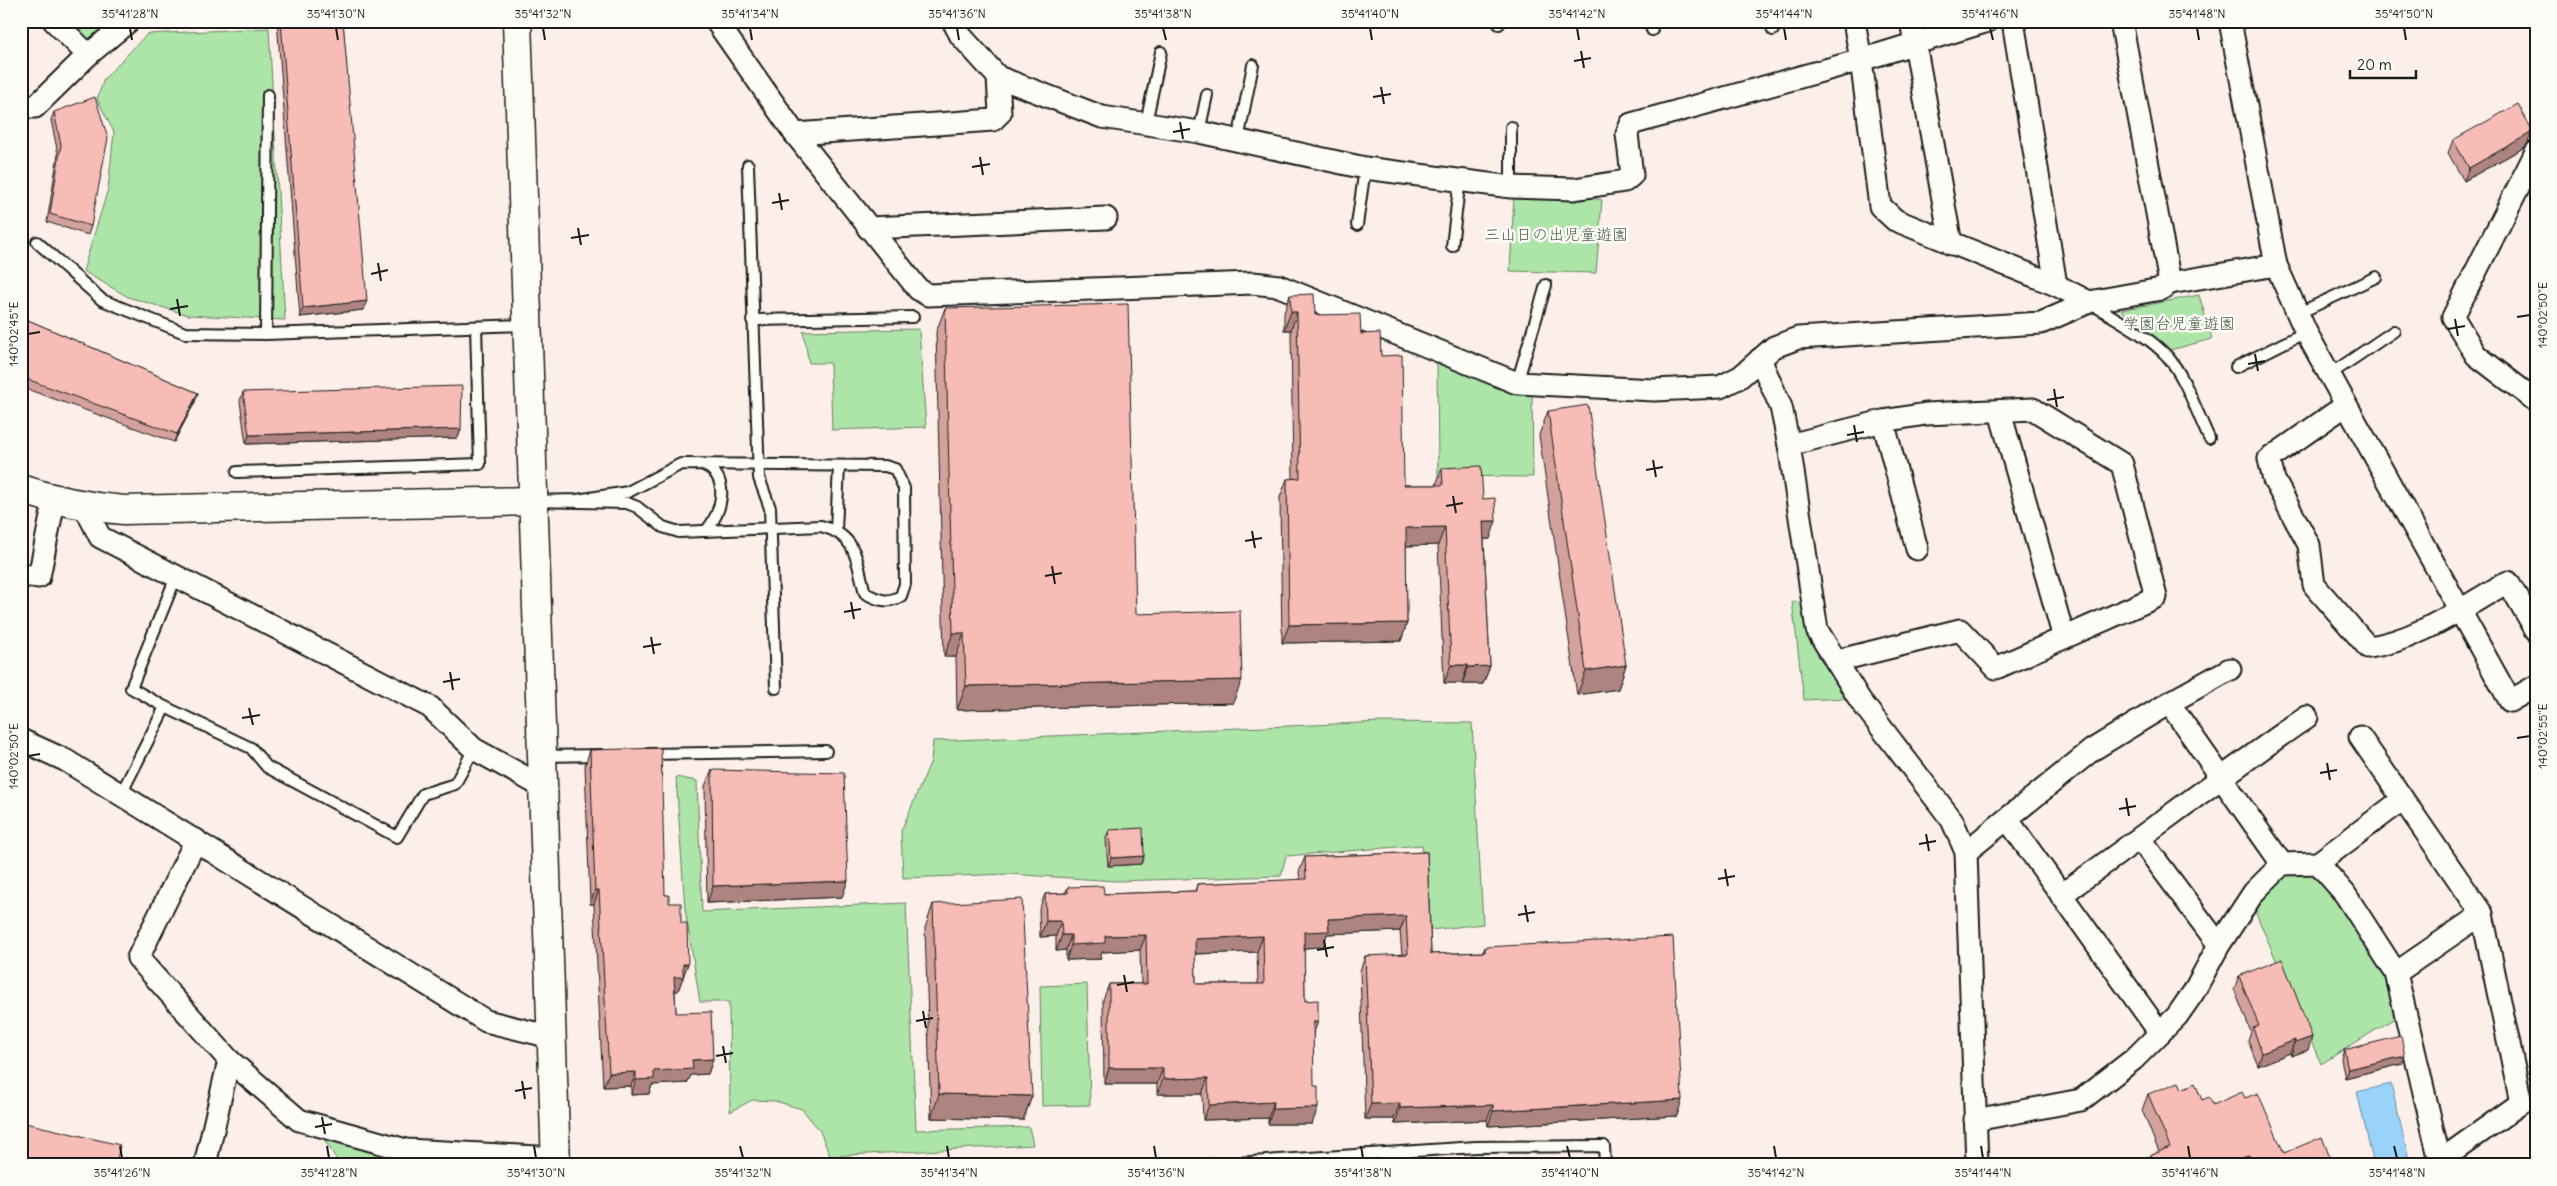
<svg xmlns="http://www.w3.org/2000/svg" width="2557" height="1186" font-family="Delius,'Klee One',sans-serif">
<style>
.green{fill:#ade4a7;stroke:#648062}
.water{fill:#99d3f9;stroke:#678aa1}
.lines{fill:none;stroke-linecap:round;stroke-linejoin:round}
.lane-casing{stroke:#1c1c1c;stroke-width:14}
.street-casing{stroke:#1c1c1c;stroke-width:25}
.secondary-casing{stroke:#1c1c1c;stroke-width:31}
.lane{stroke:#fdfcf7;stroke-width:10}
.street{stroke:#fdfcf7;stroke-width:21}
.secondary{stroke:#fdfcf7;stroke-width:28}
.wall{fill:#d4a29d;stroke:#1c1c1c;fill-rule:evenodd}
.shaded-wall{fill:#ad847f;stroke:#1c1c1c}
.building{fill:#f7bcb6;stroke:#1c1c1c;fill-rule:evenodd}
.ticks{fill:none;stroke:#1c1c1c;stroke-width:2}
.labels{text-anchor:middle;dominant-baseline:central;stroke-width:5;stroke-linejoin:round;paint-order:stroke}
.park-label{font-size:16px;fill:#485846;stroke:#fdfcf7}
.neatline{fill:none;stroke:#1c1c1c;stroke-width:2}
.ticks-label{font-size:12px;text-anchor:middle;fill:#1c1c1c}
</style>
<rect width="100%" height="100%" fill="#fcefea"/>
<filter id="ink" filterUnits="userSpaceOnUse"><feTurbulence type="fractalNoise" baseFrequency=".02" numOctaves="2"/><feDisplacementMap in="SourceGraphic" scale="10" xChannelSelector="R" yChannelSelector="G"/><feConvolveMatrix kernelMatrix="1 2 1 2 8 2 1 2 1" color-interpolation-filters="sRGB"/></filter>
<g filter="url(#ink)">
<g class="green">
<path d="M 61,21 L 127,21 L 88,48 Z"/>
<path d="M 269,28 L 285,320 L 188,315 L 128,297 L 83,271 L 108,189 L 114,132 L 97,99 L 104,79 L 147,34 Z"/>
<path d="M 1576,195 L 1602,200 L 1596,273 L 1510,271 L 1514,196 Z"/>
<path d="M 2199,295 L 2212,339 L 2170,350 L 2121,310 Z"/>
<path d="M 919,329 L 926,427 L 832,430 L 830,363 L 809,363 L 803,331 Z"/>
<path d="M 1437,362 L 1532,395 L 1533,477 L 1438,476 Z"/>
<path d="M 1792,601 L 1802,603 L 1807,630 L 1847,698 L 1804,700 Z"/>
<path d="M 1382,722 L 1472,723 L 1483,924 L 1430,930 L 1422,845 L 1286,856 L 1281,876 L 1116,881 L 1009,874 L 903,878 L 901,831 L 931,761 L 933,741 Z"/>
<path d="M 676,777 L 697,781 L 702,912 L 906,903 L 916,1130 L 1029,1127 L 1033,1145 L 830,1156 L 820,1131 L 802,1109 L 775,1101 L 752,1100 L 730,1112 L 729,1002 L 700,1002 L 685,909 Z"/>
<path d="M 2309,870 L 2338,901 L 2384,974 L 2395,1018 L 2321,1064 L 2255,911 L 2284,873 Z"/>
<path d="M 21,882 L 28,887 L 21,974 Z"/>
<path d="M 1087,984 L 1090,1105 L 1042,1106 L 1040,986 Z"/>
<path d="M 319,1131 L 404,1157 L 403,1165 L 340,1165 Z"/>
</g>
<path class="water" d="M 2391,1084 L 2410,1164 L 2407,1165 L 2374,1165 L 2357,1092 Z"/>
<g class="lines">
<g class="lane-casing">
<g id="lane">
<path d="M 1498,21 L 1499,24"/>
<path d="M 1649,21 L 1652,30"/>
<path d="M 1770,21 L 1773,30"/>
<path d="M 1146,123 L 1161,52"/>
<path d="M 1511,127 L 1511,187"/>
<path d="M 1199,132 L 1207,95"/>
<path d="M 1238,140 L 1253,65"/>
<path d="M 748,165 L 759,478 L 770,508 L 776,688"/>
<path d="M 1357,225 L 1365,168"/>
<path d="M 37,242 L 102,300 L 185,333 L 266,334 L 526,325"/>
<path d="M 1452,246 L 1460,179"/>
<path d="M 2092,304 C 2117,320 2146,334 2167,356 C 2185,376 2197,413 2209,438"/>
<path d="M 2297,314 L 2376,277"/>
<path d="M 752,320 L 913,317"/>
<path d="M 266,334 L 268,95"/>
<path d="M 2236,367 L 2306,332"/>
<path d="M 2329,375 L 2394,331"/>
<path d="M 1517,383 L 1546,285"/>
<path d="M 681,464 L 885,466 L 895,469 L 904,488 L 905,584 L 901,596 C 888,604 878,600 865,593 C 856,560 858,536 821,526 L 679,532 L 663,527 L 637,507 L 627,503 L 533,501 L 577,500 L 628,492 Z"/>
<path d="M 704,465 C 731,477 722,513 706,531"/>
<path d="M 237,472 L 480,464 L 476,327"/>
<path d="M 836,530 L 839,466"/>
<path d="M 176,577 L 131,688 L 165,707 L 251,748 L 267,767 L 397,837 L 423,794 L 455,784 L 474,749"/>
<path d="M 648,754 L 826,751"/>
<path d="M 543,756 L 601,755"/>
<path d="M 121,794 L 165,707"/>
<path d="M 1205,1165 L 1476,1147 L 1604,1146 L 1605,1165"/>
</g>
</g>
<g class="street-casing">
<g id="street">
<path d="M 54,21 L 88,55"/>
<path d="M 716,21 L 795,134 L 918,289 L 928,295 L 1253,283 L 1279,286 L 1517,383 L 1654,390 L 1720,387 L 1740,377 L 1774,347 L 1798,338 L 2041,323 L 2089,302 L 2161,289 L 2170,283 L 2121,21"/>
<path d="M 953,21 L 961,36 L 998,77 L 1102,117 L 1199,132 L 1365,168 L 1511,187 L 1574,189 L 1625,181 L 1632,175 L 1627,134 L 1631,124 L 1861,60 L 1988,21"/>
<path d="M 1854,21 L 1861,60 L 1880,206 L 1895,220 L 2056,285 L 2089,302"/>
<path d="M 1911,21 L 1951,244"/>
<path d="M 2013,21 L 2056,285"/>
<path d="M 2230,21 L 2276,265 L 2306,332 L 2510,701 L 2536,686"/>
<path d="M 21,107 L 35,107 L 88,55 L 129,21"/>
<path d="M 795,134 L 993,120 L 1000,113 L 998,77"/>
<path d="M 2536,152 L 2453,317 L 2476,355 L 2536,401"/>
<path d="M 868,228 L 1106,218"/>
<path d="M 2170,283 L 2276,265"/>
<path d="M 1760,359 L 1781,407 L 1789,445 L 1817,630 L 1860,700 L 1952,820 L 1966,852 L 1977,1165"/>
<path d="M 2346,405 L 2269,459 L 2274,480 L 2309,545 L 2314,585 L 2368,647 C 2418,641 2464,606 2508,582 L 2536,630"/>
<path d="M 2000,412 L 2064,638"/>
<path d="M 1883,421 L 1917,549"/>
<path d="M 1789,445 L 1883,421 L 1926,414 L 2033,409 L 2122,464 L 2156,597 L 1996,668 L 1960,630 L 1836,661"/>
<path d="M 85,507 L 100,537 L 430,707 L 474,749 L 543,787"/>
<path d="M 21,575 L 39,577 L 54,501"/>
<path d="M 2169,703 L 2282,864"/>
<path d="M 2360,737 L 2482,914 L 2521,1103 L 2440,1161"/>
<path d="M 21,740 L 65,760 L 486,1021 L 551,1037"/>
<path d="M 2008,820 L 2160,1033"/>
<path d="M 2140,839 L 2219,945"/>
<path d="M 196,840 L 138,958 L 229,1060 L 299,1120 L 406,1150 L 556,1158"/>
<path d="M 1966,852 L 2092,750 L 2169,703 L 2230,669"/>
<path d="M 2318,863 L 2402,800"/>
<path d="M 2061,895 C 2144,836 2224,774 2307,717"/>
<path d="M 2396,973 L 2482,914"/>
<path d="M 1975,1120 L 2081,1100 L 2134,1059 L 2177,1016 L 2193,993 L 2219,945 L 2254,892 L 2282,864 L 2318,863 L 2345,894 L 2396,973 L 2441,1165"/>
<path d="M 205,1165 L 229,1060"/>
</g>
</g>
<g class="secondary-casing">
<g id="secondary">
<path d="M 517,21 L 556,1165"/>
<path d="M 21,489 C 56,501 88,507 124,510 L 533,501"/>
</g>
</g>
<use href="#lane" class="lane"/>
<use href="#street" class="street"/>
<use href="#secondary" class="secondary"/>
</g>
<g class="wall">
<path d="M 277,21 L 343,21 L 363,310 L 300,317 Z"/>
<path d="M 54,112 L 91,226 L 88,235 L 47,222 L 58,154 L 51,120 Z"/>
<path d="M 2453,140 L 2528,143 L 2525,147 L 2464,181 L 2448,153 Z"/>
<path d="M 1290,295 L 1315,315 L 1361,334 L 1381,356 L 1404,485 L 1436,485 L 1442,468 L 1483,499 L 1490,539 L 1484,539 L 1490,666 L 1483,684 L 1462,684 L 1462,683 L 1444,683 L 1438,545 L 1406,546 L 1407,623 L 1401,641 L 1282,643 L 1280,497 L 1287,479 L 1293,479 L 1291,330 L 1284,330 L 1284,313 Z"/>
<path d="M 945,308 L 1136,614 L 1233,703 L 957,710 L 956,657 L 944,657 L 936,332 Z"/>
<path d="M 21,317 L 198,393 L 195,402 L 174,442 L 21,387 Z"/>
<path d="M 243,392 L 461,429 L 458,438 L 246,444 L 240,401 Z"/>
<path d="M 1548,411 L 1626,665 L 1618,689 L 1577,695 L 1539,435 Z"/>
<path d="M 590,750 L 669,903 L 683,979 L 682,979 L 678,991 L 675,991 L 676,1013 L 713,1059 L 708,1074 L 691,1075 L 687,1083 L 652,1085 L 649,1094 L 631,1095 L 631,1086 L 603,1087 L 594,904 L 590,904 L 585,765 Z"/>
<path d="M 712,770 L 842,897 L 707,903 L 705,786 Z"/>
<path d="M 1109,830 L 1144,856 L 1141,864 L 1108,866 L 1106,838 Z"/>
<path d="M 1427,852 L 1431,954 L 1483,952 L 1485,947 L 1677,1116 L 1488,1126 L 1487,1120 L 1395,1124 L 1394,1119 L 1365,1119 L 1360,971 L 1365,956 L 1402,955 L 1400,931 L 1327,934 L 1323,947 L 1304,948 L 1305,1001 L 1313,1035 L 1312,1124 L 1268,1124 L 1268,1118 L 1203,1120 L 1202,1094 L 1157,1094 L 1157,1084 L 1104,1084 L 1103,1000 L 1109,984 L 1141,984 L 1140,950 L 1102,952 L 1100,959 L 1066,960 L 1066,950 L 1056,951 L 1056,936 L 1040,937 L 1039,910 L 1045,894 L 1065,893 L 1068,887 L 1104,894 L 1195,891 L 1197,884 L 1300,880 L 1299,872 L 1305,857 ZM 1257,952 L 1258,984 L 1196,984 L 1195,954 Z"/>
<path d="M 933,904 L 1032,1096 L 1023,1120 L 931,1118 L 925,928 Z"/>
<path d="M 2239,976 L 2308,1050 L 2291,1056 L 2290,1053 L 2258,1066 L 2248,1041 L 2251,1032 L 2234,989 Z"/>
<path d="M 2344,1050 L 2402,1064 L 2345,1078 L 2341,1059 Z"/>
<path d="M 2182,1089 L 2213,1105 L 2245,1098 L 2284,1153 L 2345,1165 L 2130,1165 L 2159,1152 L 2142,1110 L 2148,1094 Z"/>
</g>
<g class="shaded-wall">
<path d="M 2532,130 L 2528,143 L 2525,147 L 2464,181 L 2469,168 Z"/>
<path d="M 367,301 L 363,310 L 300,317 L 303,308 Z"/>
<path d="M 1291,312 L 1297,312 L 1291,330 L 1284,330 Z"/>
<path d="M 198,393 L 195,402 L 174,442 L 177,434 Z"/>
<path d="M 461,429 L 458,438 L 246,444 L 249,435 Z"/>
<path d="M 1483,521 L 1496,521 L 1490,539 L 1477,539 Z"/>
<path d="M 1445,527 L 1438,545 L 1399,546 L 1406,528 Z"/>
<path d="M 1407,623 L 1401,641 L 1282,643 L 1289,625 Z"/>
<path d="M 953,633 L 964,633 L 956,657 L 944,657 Z"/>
<path d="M 1451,665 L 1468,665 L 1462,683 L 1444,683 Z"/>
<path d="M 1626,665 L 1618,689 L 1577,695 L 1586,671 Z"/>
<path d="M 1490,666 L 1483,684 L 1462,684 L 1468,667 Z"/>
<path d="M 1242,680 L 1233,703 L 957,710 L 966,686 Z"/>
<path d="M 1144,856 L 1141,864 L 1108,866 L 1111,858 Z"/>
<path d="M 848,881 L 842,897 L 707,903 L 713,886 Z"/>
<path d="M 595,890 L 599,890 L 594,904 L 590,904 Z"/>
<path d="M 1406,916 L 1400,931 L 1327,934 L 1323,947 L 1299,948 L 1304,932 L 1328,919 Z"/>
<path d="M 1046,921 L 1061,921 L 1056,936 L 1040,937 Z"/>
<path d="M 1062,935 L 1071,935 L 1066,950 L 1056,951 Z"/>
<path d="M 1146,935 L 1140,950 L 1102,952 L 1100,959 L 1066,960 L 1071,945 L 1105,936 Z"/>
<path d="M 1263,936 L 1257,952 L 1190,954 L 1195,939 Z"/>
<path d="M 683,964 L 688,964 L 678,991 L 669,991 L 674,977 Z"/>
<path d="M 1313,1022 L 1318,1022 L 1312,1037 Z"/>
<path d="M 2312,1037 L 2308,1050 L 2291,1056 L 2295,1043 Z"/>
<path d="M 2295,1040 L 2290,1053 L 2258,1066 L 2262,1053 Z"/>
<path d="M 2405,1056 L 2402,1064 L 2345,1078 L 2348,1069 Z"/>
<path d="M 713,1059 L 708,1074 L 691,1075 L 687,1083 L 652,1085 L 649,1094 L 631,1095 L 636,1080 L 654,1071 L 692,1060 Z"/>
<path d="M 1109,1068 L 1163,1068 L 1157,1084 L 1104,1084 Z"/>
<path d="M 636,1072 L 631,1086 L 603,1087 L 609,1073 Z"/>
<path d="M 1208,1078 L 1202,1094 L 1157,1094 L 1163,1079 Z"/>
<path d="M 939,1094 L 1032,1096 L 1023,1120 L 931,1118 Z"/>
<path d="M 1682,1100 L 1677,1116 L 1488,1126 L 1493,1111 Z"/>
<path d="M 1274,1102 L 1268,1118 L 1203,1120 L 1209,1105 Z"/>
<path d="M 1400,1103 L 1394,1119 L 1365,1119 L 1371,1104 Z"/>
<path d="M 1493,1105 L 1487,1120 L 1395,1124 L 1400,1108 Z"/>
<path d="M 1318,1108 L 1312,1124 L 1268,1124 L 1273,1109 Z"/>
<path d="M 2249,1155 L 2245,1165 L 2226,1165 Z"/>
</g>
<g class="building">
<path d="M 281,21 L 343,21 L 367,301 L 303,308 Z"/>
<path d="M 95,97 L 108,138 L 91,226 L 50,214 L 61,145 L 54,112 Z"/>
<path d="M 2518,104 L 2532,130 L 2529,134 L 2469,168 L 2453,140 Z"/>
<path d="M 1314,294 L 1315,315 L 1360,314 L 1361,334 L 1380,333 L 1381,356 L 1402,355 L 1404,485 L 1443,485 L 1442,468 L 1481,466 L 1483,499 L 1495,498 L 1496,521 L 1483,521 L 1490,666 L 1468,667 L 1468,665 L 1451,665 L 1445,527 L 1406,528 L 1407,623 L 1289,625 L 1287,479 L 1300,478 L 1297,312 L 1291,312 L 1290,295 Z"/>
<path d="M 1128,304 L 1136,614 L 1240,611 L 1242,680 L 966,686 L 964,633 L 953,633 L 945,308 Z"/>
<path d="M 21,317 L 198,393 L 177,434 L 21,377 Z"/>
<path d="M 462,386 L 461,429 L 249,435 L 243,392 Z"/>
<path d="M 1588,405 L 1626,665 L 1586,671 L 1548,411 Z"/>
<path d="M 661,748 L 665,895 L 669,895 L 669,903 L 681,903 L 681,923 L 687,923 L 688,964 L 683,964 L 683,977 L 674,977 L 676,1013 L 711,1012 L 713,1059 L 692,1060 L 693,1069 L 654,1071 L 654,1079 L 636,1080 L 636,1072 L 609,1073 L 599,890 L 595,890 L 590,750 Z"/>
<path d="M 712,770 L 844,773 L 848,881 L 713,886 Z"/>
<path d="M 1143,828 L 1144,856 L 1111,858 L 1109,830 Z"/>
<path d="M 1427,852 L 1431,954 L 1485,952 L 1485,947 L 1673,937 L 1682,1100 L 1493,1111 L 1493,1105 L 1400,1108 L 1400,1103 L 1371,1104 L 1365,956 L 1408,954 L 1406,916 L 1328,919 L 1329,931 L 1304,932 L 1305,1001 L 1318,1000 L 1318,1022 L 1313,1022 L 1314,1086 L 1318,1086 L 1318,1108 L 1273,1109 L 1274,1102 L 1209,1105 L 1208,1078 L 1163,1079 L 1163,1068 L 1109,1068 L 1109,984 L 1147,984 L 1146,935 L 1105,936 L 1105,943 L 1071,945 L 1071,935 L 1062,935 L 1061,921 L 1046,921 L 1045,894 L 1068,893 L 1068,887 L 1103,886 L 1104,894 L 1197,891 L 1197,884 L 1306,879 L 1305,857 ZM 1263,936 L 1264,984 L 1196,984 L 1195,939 Z"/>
<path d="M 1022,899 L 1032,1096 L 939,1094 L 933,904 Z"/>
<path d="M 2282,959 L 2312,1037 L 2295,1043 L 2295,1040 L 2262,1053 L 2253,1028 L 2259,1026 L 2239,976 Z"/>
<path d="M 21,985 L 25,985 L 21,1001 Z"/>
<path d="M 2401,1036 L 2405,1056 L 2348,1069 L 2344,1050 Z"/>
<path d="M 2179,1082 L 2182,1089 L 2195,1083 L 2202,1100 L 2209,1097 L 2213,1105 L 2242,1092 L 2245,1098 L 2258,1093 L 2284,1153 L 2322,1137 L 2332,1163 L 2342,1158 L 2345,1165 L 2253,1165 L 2249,1155 L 2226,1165 L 2130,1165 L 2170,1147 L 2148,1094 Z"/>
<path d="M 21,1122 L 120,1145 L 116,1165 L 21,1165 Z"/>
<path d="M 383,1160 L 387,1165 L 379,1165 Z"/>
<path d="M 1598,1160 L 1598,1165 L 1513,1165 L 1513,1162 Z"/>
</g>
</g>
<path class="ticks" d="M 130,28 L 132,40M 336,28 L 338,40M 543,28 L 545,40M 750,28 L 752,40M 957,28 L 959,40M 1163,28 L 1166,40M 1370,28 L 1372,40M 1577,28 L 1579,40M 1784,28 L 1786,40M 1990,28 L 1993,40M 2197,28 L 2199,40M 2404,28 L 2406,40M 1581,51 L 1584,68M 1574,61 L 1591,58M 1381,87 L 1384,104M 1373,97 L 1391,94M 1180,122 L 1183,139M 1173,132 L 1190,129M 980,157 L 983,175M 972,167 L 990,164M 779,193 L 782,210M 772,203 L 789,200M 578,228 L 581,245M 571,238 L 589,235M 378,263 L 381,281M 371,274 L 388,270M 177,299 L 180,316M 170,309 L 188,306M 2517,317 L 2530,315M 2455,319 L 2458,336M 2448,329 L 2465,326M 28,334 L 40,332M 2255,354 L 2258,371M 2248,364 L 2265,361M 2054,389 L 2057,407M 2047,400 L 2064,397M 1854,425 L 1857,442M 1847,435 L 1864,432M 1653,460 L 1656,477M 1646,470 L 1663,467M 1453,496 L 1456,513M 1446,506 L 1463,503M 1252,531 L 1255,548M 1245,541 L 1262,538M 1052,566 L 1055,584M 1045,576 L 1062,573M 851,602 L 854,619M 844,612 L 861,609M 651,637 L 654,654M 643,647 L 661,644M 450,672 L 453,690M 443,682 L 460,679M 249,708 L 253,725M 242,718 L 260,715M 2517,738 L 2530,736M 28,756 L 40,754M 2327,763 L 2330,780M 2320,773 L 2337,770M 2126,798 L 2129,816M 2119,809 L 2136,806M 1926,834 L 1929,851M 1919,844 L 1936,841M 1725,869 L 1728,886M 1718,879 L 1735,876M 1525,905 L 1528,922M 1518,915 L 1535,912M 1324,940 L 1327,957M 1317,950 L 1334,947M 1124,975 L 1127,992M 1117,985 L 1134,982M 923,1011 L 926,1028M 916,1021 L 933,1018M 723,1046 L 726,1063M 716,1056 L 733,1053M 522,1081 L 525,1099M 515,1091 L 532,1088M 322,1117 L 325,1134M 315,1127 L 332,1124M 120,1146 L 122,1158M 327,1146 L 329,1158M 534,1146 L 536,1158M 740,1146 L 743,1158M 947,1146 L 949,1158M 1154,1146 L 1156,1158M 1361,1146 L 1363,1158M 1567,1146 L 1570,1158M 1774,1146 L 1776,1158M 1981,1146 L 1983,1158M 2188,1146 L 2190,1158M 2394,1146 L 2397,1158"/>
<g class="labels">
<g class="park-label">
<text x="1556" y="234">三山日の出児童遊園</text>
<text x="2179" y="323">学園台児童遊園</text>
</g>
</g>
<rect width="2557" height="1186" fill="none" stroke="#fdfcf7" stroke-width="55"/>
<path d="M2350 70v8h66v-8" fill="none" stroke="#1c1c1c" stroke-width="2.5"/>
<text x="2357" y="70" font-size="15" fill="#1c1c1c" stroke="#fdfcf7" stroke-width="4" paint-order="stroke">20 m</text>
<rect x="28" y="28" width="2502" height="1130" class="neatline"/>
<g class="ticks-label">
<text x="130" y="18">35°41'28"N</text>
<text x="336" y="18">35°41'30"N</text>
<text x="543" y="18">35°41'32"N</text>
<text x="750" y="18">35°41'34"N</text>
<text x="957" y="18">35°41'36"N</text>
<text x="1163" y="18">35°41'38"N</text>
<text x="1370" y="18">35°41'40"N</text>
<text x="1577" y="18">35°41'42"N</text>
<text x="1784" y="18">35°41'44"N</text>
<text x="1990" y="18">35°41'46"N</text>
<text x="2197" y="18">35°41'48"N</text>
<text x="2404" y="18">35°41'50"N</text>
<text transform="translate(2543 315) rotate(-90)" y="4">140°02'50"E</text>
<text transform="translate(14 334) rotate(-90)" y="4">140°02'45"E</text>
<text transform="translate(2543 736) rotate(-90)" y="4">140°02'55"E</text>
<text transform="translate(14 756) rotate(-90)" y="4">140°02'50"E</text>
<text x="122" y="1177">35°41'26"N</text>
<text x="329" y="1177">35°41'28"N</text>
<text x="536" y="1177">35°41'30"N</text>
<text x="743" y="1177">35°41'32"N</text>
<text x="949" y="1177">35°41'34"N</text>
<text x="1156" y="1177">35°41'36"N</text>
<text x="1363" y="1177">35°41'38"N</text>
<text x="1570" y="1177">35°41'40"N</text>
<text x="1776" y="1177">35°41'42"N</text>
<text x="1983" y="1177">35°41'44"N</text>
<text x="2190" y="1177">35°41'46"N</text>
<text x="2397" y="1177">35°41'48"N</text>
</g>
</svg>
